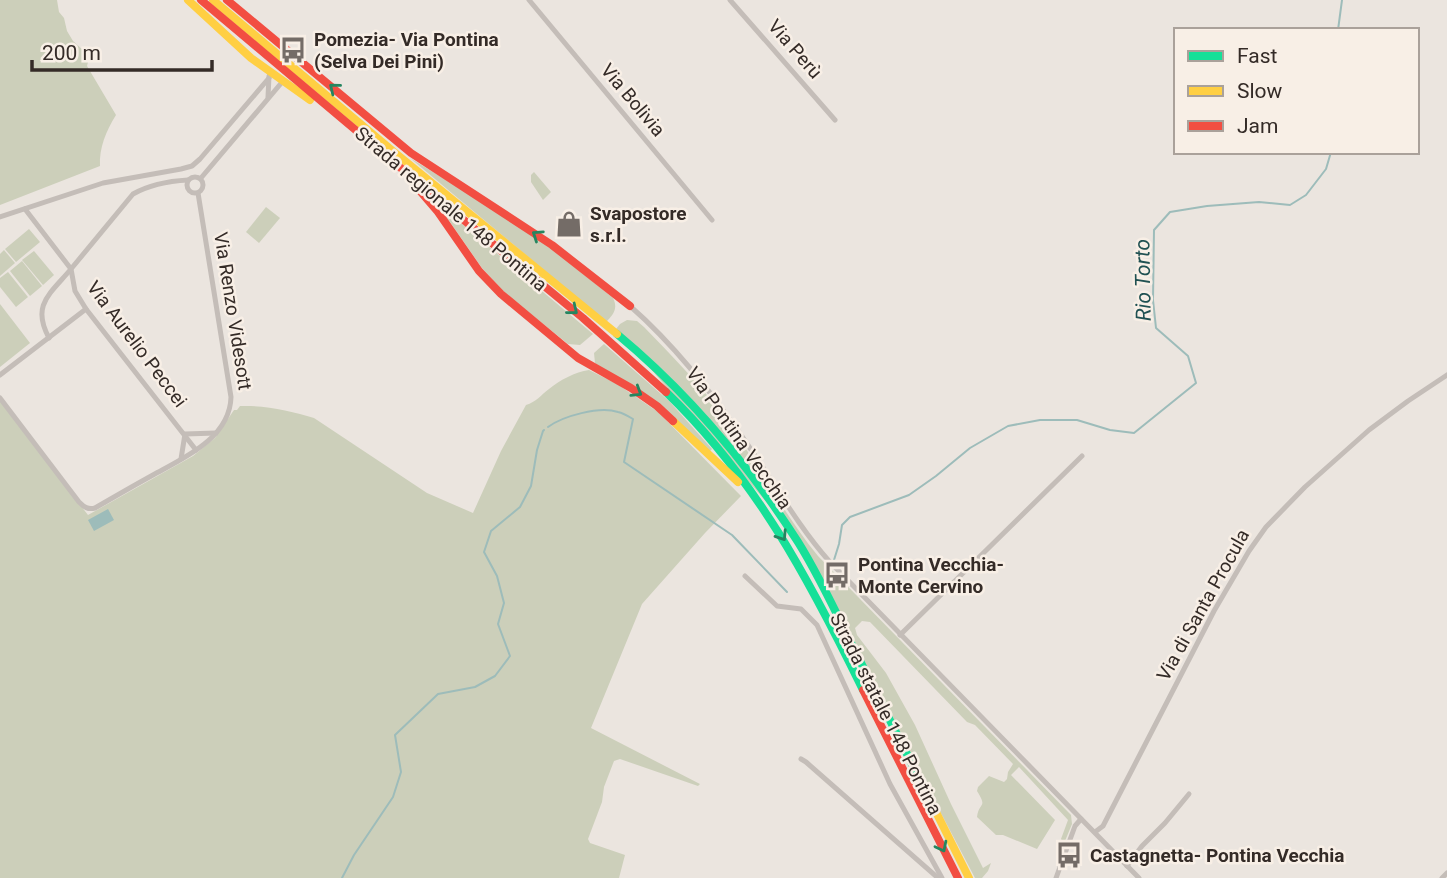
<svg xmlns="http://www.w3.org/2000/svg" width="1447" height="878" font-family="Roboto,sans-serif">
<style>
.green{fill:#cccfba}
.water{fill:#9dbcba}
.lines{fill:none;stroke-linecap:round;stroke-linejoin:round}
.stream{stroke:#9dbcba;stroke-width:2}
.street{stroke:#c4bdb8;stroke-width:5}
.fast{stroke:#16e098;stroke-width:8}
.slow{stroke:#ffcf43;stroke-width:8}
.jam{stroke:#f24e42;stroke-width:8}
.oneway{stroke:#258660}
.labels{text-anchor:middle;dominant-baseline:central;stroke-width:5;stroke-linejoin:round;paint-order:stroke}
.poi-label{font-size:19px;font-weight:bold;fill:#342b27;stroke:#f8efe6;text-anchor:start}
.street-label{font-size:19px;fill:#342b27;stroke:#f8efe6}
.water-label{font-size:21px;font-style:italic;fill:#205152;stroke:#f8efe6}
</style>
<rect width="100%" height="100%" fill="#ebe5df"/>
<g class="green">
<path d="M 0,0 L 57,0 L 59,12 L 64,18 L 67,31 L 73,41 L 84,51 L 88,62 L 87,66 L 116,115 C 106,131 99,148 100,166 L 0,205 Z"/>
<path d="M 410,158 L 500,213 L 548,245 L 613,298 C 618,308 614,314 606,322 Z"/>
<path d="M 534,172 L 551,192 L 543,200 L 531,182 L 531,175 Z"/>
<path d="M 266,207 L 280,218 L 259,243 L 246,232 Z"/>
<path d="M 443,208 L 593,334 L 580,345 L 568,344 L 505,293 L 482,268 L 441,209 Z"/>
<path d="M 29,229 L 40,242 L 16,262 L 5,249 Z"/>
<path d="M 4,250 L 15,263 L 0,276 L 0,254 Z"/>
<path d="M 34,251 L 54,275 L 43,285 L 22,260 Z"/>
<path d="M 22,261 L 42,286 L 30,296 L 10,271 Z"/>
<path d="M 8,272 L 28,297 L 16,307 L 0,287 L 0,278 Z"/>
<path d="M 0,304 L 30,343 L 0,367 Z"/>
<path d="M 627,320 L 637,321 L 644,327 C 671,355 699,383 722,414 C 756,460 782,512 818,556 L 1071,815 L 1072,824 L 1065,841 L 1063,842 L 1061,839 L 1068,820 L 1019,767 L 1011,775 L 1055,820 L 1037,849 L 1003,835 L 996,835 L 977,817 C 979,801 988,809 977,791 L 978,787 L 989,776 L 1004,782 L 1007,779 L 1008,772 L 1013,764 L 975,725 L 967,722 L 870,622 L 862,621 L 855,628 L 857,635 L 886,673 L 915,725 L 951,804 L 983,868 L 991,863 L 988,871 L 982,878 L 975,878 L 795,535 L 616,329 L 620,324 Z"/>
<path d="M 604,344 L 669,401 L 712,449 L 709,452 L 595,363 L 594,353 Z"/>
<path d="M 589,370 L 617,384 L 658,412 L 741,496 L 705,533 L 642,604 L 591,728 L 700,784 L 698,786 L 620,759 L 614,761 L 604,787 L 602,802 L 588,839 L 590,843 L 625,855 L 619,878 L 0,878 L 0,401 L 88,515 L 193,456 L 215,438 L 234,410 L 237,410 L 240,406 C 264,405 292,411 314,418 L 427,493 L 473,513 L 501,451 L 526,405 C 536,402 541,395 549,389 C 560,380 575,372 589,370 Z"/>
</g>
<path class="water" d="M 108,509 L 114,520 L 94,531 L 88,520 Z"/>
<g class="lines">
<g class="stream">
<path d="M 1338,30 L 1342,0"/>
<path d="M 548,427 C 563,416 599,406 618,412 C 623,413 628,416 633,419 L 624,462 L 732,535 L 787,592"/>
<path d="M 834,560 L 839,544 L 842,525 L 850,517 L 909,495 L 936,476 L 970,448 L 1008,426 L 1040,420 L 1077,420 L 1110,430 L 1134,433 L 1196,383 L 1188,356 L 1156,328 L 1153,300 L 1154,230 L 1170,212 L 1207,206 L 1259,202 L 1290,205 L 1306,195 L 1326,169 L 1331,152"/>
<path d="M 342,878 L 354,855 L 393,797 L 401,772 L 395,735 L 438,694 L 475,687 L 495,676 L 510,656 L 498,624 L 504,603 L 497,576 L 484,552 L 491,531 L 520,507 L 531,486 L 537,450 L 543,431 L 544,430"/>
</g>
<g class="street">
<path d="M 529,0 L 712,220"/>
<path d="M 730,0 L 835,120"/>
<path d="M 268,97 L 269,76"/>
<circle cx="195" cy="185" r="8"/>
<path d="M 201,178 L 283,81"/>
<path d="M 188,180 C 170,181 149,185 133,194 L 71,269 L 75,291 L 86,309 L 196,450"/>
<path d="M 25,209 L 71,269 C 50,294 31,305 49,338"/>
<path d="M 0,217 L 103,183 L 181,169 L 192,166 L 200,159 L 269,78"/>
<path d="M 630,306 C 678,348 717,399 752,451 C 777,488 799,527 829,561 L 1139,878"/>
<path d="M 0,375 L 86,309"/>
<path d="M 0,398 L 79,502 C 84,507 88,510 95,508 C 114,497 133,486 153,475 C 184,458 230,438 231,397 L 198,193"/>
<path d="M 181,459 L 185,434 L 216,433"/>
<path d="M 745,576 L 777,606 L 801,609 L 817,625 L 890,784 L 942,878"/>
<path d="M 900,635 L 1082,456"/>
<path d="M 801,759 L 806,762 L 938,878"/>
<path d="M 1095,832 L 1103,826 L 1214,611 L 1249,551 L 1266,527 L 1305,487 L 1369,430 L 1408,401 L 1447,375"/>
<path d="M 1127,866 L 1142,846 L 1165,823 L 1189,794"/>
<path d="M 1056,878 L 1075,826 L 1081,819"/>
<path d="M 1442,878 L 1447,873"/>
</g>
<g class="fast">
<path d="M 617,334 C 688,393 748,464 798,542 C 818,574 834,608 850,641 C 874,689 898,736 922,784"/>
<path d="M 666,392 C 756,479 809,579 863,690"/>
</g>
<g class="slow">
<path d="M 188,0 L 251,58 L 310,100"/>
<path d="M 213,0 L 394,152 L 617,334"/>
<path d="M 673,421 L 738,482"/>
<path d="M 922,784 L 969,878"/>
</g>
<g class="jam">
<path d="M 201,0 L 415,180 L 583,318 L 666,392"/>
<path d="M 227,0 L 411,153 L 552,245 L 630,306"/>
<path d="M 420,191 L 438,212 L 479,271 L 501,294 L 578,358 L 631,388 L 657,406 L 673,421"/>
<path d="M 863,690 L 958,878"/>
</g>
</g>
<defs><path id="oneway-chevron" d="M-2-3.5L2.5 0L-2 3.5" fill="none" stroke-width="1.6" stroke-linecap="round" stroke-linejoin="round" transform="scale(1.75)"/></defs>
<g class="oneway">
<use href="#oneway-chevron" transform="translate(334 88) rotate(-141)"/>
<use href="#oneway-chevron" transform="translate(537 235) rotate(-146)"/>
<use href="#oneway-chevron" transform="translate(573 310) rotate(39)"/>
<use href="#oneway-chevron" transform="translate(637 392) rotate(32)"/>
<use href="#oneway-chevron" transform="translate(782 536) rotate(57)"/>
<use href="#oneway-chevron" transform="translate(942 847) rotate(63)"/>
</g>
<defs>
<g id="bus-bare" transform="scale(2.1)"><path d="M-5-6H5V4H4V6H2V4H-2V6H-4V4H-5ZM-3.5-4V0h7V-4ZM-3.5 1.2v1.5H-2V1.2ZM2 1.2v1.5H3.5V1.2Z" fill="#746c67" stroke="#f8efe6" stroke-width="2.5" paint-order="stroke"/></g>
<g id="shop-bare" transform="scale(2.1)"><path d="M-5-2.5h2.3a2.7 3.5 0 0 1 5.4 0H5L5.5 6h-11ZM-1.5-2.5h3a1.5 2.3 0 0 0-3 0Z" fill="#746c67" stroke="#f8efe6" stroke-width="2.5" paint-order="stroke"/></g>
</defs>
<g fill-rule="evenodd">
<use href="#bus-bare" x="293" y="50"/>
<use href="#shop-bare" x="569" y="224"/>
<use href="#bus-bare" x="837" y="575"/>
<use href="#bus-bare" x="1069" y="855"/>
</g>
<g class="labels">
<g class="poi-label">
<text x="314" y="39">Pomezia- Via Pontina<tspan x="314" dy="22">(Selva Dei Pini)</tspan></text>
<text x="590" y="213">Svapostore<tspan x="590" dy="22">s.r.l.</tspan></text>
<text x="858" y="564">Pontina Vecchia-<tspan x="858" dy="22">Monte Cervino</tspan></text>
<text x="1090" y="855">Castagnetta- Pontina Vecchia</text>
</g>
<g class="street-label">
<text transform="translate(795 49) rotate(49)">Via Perù</text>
<text transform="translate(633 100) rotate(50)">Via Bolivia</text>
<text transform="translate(451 209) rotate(40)">Strada regionale 148 Pontina</text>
<text transform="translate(233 311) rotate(81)">Via Renzo Videsott</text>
<text transform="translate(137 344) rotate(53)">Via Aurelio Peccei</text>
<text transform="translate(739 438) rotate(55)">Via Pontina Vecchia</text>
<text transform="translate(1203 605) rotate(-61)">Via di Santa Procula</text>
<text transform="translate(886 714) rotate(63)">Strada statale 148 Pontina</text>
</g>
<g class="water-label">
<text transform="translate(1143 280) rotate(-91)">Rio Torto</text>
</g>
</g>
<rect x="1174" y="28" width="245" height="126" fill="#f8efe6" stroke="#aaa19a" stroke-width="2"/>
<rect x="1188" y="51" width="35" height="10" fill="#16e098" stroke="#aaa19a" stroke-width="2"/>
<text x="1237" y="63" font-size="21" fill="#342b27">Fast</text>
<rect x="1188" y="86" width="35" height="10" fill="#ffcf43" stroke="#aaa19a" stroke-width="2"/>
<text x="1237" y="98" font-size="21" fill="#342b27">Slow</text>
<rect x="1188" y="121" width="35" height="10" fill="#f24e42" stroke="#aaa19a" stroke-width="2"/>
<text x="1237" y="133" font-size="21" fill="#342b27">Jam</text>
<path d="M32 60v10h180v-10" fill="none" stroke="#342b27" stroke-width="3.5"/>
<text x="42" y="60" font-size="21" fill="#342b27" stroke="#f8efe6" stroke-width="5" paint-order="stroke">200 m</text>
</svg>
